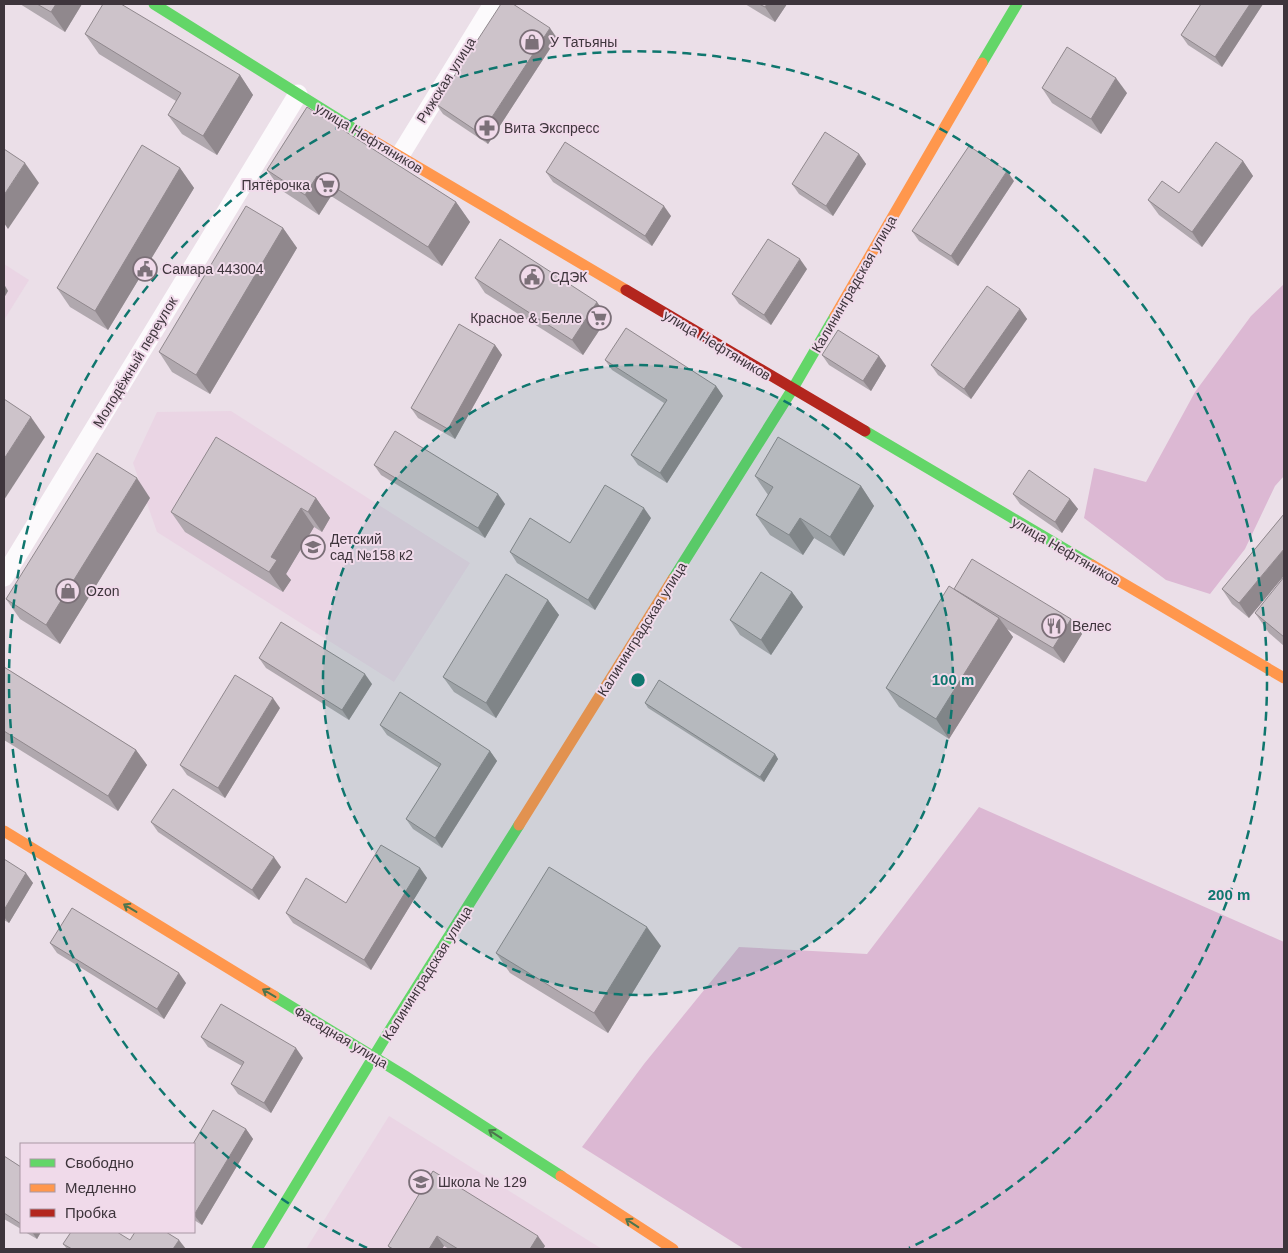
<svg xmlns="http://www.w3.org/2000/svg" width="1288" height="1253" font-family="Arial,sans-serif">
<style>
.built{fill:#ead5e4}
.forest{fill:#dcb8d3}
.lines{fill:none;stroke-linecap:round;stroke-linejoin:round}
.street{stroke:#fcfafc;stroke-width:19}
.fast{stroke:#63d668;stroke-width:11}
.slow{stroke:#ff974d;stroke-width:11}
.jam{stroke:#b3261e;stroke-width:11}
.wall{fill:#b0a8ae}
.shaded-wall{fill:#90888d}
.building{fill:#cdc3ca;stroke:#90888d}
.oneway{stroke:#4d754e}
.ring{fill:none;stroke:#0f766e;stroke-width:2.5;stroke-dasharray:9 6}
.labels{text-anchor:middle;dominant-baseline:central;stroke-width:4;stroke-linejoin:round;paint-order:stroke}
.poi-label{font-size:14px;fill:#3e353c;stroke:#f0daea;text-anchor:start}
.street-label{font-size:14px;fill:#3e353c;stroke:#f0daea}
.centre{fill:#0f766e;stroke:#f0daea;stroke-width:2.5}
.ring-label{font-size:15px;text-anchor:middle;font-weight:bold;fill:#0f766e;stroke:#f0daea;stroke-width:4;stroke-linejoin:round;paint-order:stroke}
</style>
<rect width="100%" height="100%" fill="#ebdfe8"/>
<g class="built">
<path d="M 4,264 L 29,280 L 4,320 Z"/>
<path d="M 231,411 L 470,563 L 394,682 L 157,532 L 133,463 L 157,412 Z"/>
<path d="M 389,1116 L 602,1249 L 306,1249 Z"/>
</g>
<g class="forest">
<path d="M 1284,284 L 1284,476 L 1275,486 L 1245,549 L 1210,594 L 1166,580 L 1084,518 L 1094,468 L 1146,482 L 1195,392 L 1251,316 Z"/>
<path d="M 979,807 L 1284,942 L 1284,1249 L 744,1249 L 582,1147 L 644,1064 L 739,947 L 867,954 Z"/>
</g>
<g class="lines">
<g class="street">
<path d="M 399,157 L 493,4"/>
<path d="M 4,577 L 298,94"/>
</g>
<g class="fast">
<path d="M 154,4 L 362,134"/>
<path d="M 982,63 L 1017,4"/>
<path d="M 865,431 L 1092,565"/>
<path d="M 673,579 L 792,390 L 835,316"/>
<path d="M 274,996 L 405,1076 L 561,1176"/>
<path d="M 257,1249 L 391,1028 L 519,825"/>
</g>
<g class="slow">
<path d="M 362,134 L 626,290"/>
<path d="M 835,316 L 982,63"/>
<path d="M 1092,565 L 1284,678"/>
<path d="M 519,825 L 673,579"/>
<path d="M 4,831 L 274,996"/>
<path d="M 561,1176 L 673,1249"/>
</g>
<path class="jam" d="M 626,290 L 865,431"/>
</g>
<g class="wall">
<path d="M 20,4 L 82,4 L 65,32 Z"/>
<path d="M 745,4 L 787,4 L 775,22 Z"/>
<path d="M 1201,4 L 1263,4 L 1222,67 L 1188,45 L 1181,35 Z"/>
<path d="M 85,34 L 240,75 L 253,95 L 217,155 L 182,134 L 168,115 L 176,101 L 99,54 Z"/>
<path d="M 557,38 L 488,144 L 443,114 L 436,104 Z"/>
<path d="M 1042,88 L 1127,93 L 1101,134 L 1052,103 Z"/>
<path d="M 307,107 L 456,202 L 470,222 L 442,266 L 331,196 L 319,215 L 281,190 L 267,170 Z"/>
<path d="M 859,154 L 866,164 L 833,216 L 799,194 L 792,184 Z"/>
<path d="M 1243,161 L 1253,176 L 1202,247 L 1159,215 L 1148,200 L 1179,193 Z"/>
<path d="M 180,168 L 194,188 L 108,330 L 70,307 L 57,288 Z"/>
<path d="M 546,172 L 671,216 L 652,246 L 553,182 Z"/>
<path d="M 1014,181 L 958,266 L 919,241 L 912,231 Z"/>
<path d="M 283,228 L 297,248 L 210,394 L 172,372 L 159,352 Z"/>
<path d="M 807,269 L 771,325 L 739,304 L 732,294 Z"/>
<path d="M 475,278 L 608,317 L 583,355 L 485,293 Z"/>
<path d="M 1020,309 L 1027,319 L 971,399 L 938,375 L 931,365 Z"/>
<path d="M 495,345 L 502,355 L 455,439 L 418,418 L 411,408 Z"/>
<path d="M 822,355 L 879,356 L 886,366 L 871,391 L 829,365 Z"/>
<path d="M 605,360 L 716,386 L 723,396 L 667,483 L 638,465 L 631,455 L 664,403 L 612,370 Z"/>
<path d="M 374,465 L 505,504 L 485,538 L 381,475 Z"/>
<path d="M 755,476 L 861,486 L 874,506 L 844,556 L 814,538 L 803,555 L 770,535 L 756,515 L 768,495 Z"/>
<path d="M 1013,494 L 1070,499 L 1078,509 L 1062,533 L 1020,504 Z"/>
<path d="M 150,498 L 60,644 L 20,619 L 6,599 Z"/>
<path d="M 316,498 L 330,518 L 322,532 L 314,527 L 286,574 L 291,580 L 283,592 L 185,532 L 171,512 Z"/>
<path d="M 1284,514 L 1249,618 L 1232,604 L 1222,589 Z"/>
<path d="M 651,518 L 595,610 L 517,563 L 510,552 L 570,543 Z"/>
<path d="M 1284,577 L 1284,646 L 1269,633 L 1255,613 Z"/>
<path d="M 955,590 L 1071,619 L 1082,634 L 1064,663 L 1007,629 L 1013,637 L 949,739 L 899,707 L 886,688 Z"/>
<path d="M 792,592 L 803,607 L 771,655 L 740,635 L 730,620 Z"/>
<path d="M 548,600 L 559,615 L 496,718 L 454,692 L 443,677 Z"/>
<path d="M 259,658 L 372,684 L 349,720 L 266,668 Z"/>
<path d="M 4,667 L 136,750 L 147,765 L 118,811 L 4,740 Z"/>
<path d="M 645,703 L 775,754 L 778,759 L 764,782 L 648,708 Z"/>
<path d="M 280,708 L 225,798 L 187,775 L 180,765 Z"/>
<path d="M 380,725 L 490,751 L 497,761 L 442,848 L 413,829 L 406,819 L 439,768 L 387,735 Z"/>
<path d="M 151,822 L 281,867 L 259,900 L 158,832 Z"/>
<path d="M 4,859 L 33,883 L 9,923 L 4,920 Z"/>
<path d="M 420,868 L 427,878 L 371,970 L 293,923 L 286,913 L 346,903 Z"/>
<path d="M 50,943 L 186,983 L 164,1019 L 57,953 Z"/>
<path d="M 661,946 L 608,1033 L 510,973 L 496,953 Z"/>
<path d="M 201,1037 L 303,1058 L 271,1113 L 238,1094 L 231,1084 L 242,1066 L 208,1047 Z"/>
<path d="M 246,1129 L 253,1139 L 202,1225 L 194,1220 L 194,1144 Z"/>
<path d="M 4,1156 L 21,1167 L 21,1229 L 4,1219 Z"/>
<path d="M 433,1171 L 545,1246 L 543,1249 L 449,1249 L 444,1246 L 442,1249 L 390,1249 L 388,1246 Z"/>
<path d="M 25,1232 L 41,1232 L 37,1239 Z"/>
<path d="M 130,1240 L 186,1249 L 67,1249 L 63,1244 Z"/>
</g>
<g class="shaded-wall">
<path d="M 56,4 L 82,4 L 65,32 L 51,12 Z"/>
<path d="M 767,4 L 787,4 L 775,22 L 765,7 Z"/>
<path d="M 1250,4 L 1263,4 L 1222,67 L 1215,57 Z"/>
<path d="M 550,28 L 557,38 L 488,144 L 481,134 Z"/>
<path d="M 240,75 L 253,95 L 217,155 L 203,136 Z"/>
<path d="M 1116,78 L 1127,93 L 1101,134 L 1091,119 Z"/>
<path d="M 859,154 L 866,164 L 833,216 L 826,206 Z"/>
<path d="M 1243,161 L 1253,176 L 1202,247 L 1192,232 Z"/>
<path d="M 25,163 L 39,183 L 8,229 L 4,223 L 4,195 Z"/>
<path d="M 180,168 L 194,188 L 108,330 L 95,311 Z"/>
<path d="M 1007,171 L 1014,181 L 958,266 L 951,256 Z"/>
<path d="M 317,176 L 331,196 L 319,215 L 305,195 Z"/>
<path d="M 456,202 L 470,222 L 442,266 L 428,247 Z"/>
<path d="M 664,206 L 671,216 L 652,246 L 645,236 Z"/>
<path d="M 283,228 L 297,248 L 210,394 L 196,375 Z"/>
<path d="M 800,259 L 807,269 L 771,325 L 764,315 Z"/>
<path d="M 4,284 L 8,291 L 4,298 Z"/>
<path d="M 597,302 L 608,317 L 583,355 L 572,340 Z"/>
<path d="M 1020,309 L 1027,319 L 971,399 L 964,389 Z"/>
<path d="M 495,345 L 502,355 L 455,439 L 448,429 Z"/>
<path d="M 879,356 L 886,366 L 871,391 L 863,381 Z"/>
<path d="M 716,386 L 723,396 L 667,483 L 660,473 Z"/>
<path d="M 31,417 L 45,437 L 4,500 L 4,459 Z"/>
<path d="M 137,478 L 150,498 L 60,644 L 46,625 Z"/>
<path d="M 861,486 L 874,506 L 844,556 L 830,537 Z"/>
<path d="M 498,494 L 505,504 L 485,538 L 478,528 Z"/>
<path d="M 316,498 L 330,518 L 322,532 L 308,512 Z"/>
<path d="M 1070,499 L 1078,509 L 1062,533 L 1055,522 Z"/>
<path d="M 301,508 L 314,527 L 286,574 L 291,580 L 283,592 L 269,572 L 271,557 Z"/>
<path d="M 644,508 L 651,518 L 595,610 L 588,600 Z"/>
<path d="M 800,518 L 814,538 L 803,555 L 789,535 Z"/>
<path d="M 1284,549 L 1284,576 L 1249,618 L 1239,603 Z"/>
<path d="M 792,592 L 803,607 L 771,655 L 761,640 Z"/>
<path d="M 548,600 L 559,615 L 496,718 L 486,703 Z"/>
<path d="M 999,618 L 1013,637 L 949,739 L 936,719 Z"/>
<path d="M 1071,619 L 1082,634 L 1064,663 L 1053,648 Z"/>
<path d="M 365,674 L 372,684 L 349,720 L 342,710 Z"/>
<path d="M 273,698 L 280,708 L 225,798 L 218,788 Z"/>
<path d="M 136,750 L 147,765 L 118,811 L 108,796 Z"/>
<path d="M 490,751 L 497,761 L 442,848 L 435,838 Z"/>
<path d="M 775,754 L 778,759 L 764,782 L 760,777 Z"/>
<path d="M 274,857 L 281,867 L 259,900 L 252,890 Z"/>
<path d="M 420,868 L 427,878 L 371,970 L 364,960 Z"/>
<path d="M 26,873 L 33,883 L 9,923 L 4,917 L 4,910 Z"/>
<path d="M 647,927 L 661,946 L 608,1033 L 594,1013 Z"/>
<path d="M 179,973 L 186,983 L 164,1019 L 157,1009 Z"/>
<path d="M 296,1048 L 303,1058 L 271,1113 L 264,1103 Z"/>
<path d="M 246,1129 L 253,1139 L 202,1225 L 194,1215 Z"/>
<path d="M 32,1232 L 41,1232 L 37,1239 Z"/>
<path d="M 437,1236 L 444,1246 L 442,1249 L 429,1249 Z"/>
<path d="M 538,1236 L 545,1246 L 543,1249 L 530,1249 Z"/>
<path d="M 179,1240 L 186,1249 L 173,1249 Z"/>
</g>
<g class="building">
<path d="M 37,4 L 56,4 L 51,12 Z"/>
<path d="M 103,4 L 121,4 L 240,75 L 203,136 L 168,115 L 181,93 L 85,34 Z"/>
<path d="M 501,4 L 513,4 L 550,28 L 481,134 L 436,104 Z"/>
<path d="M 759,4 L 767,4 L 765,7 Z"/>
<path d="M 1201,4 L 1250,4 L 1215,57 L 1181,35 Z"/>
<path d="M 1067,47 L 1116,78 L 1091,119 L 1042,88 Z"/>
<path d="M 307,107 L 456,202 L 428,247 L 317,176 L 305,195 L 267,170 Z"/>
<path d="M 825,132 L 859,154 L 826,206 L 792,184 Z"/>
<path d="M 565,142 L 664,206 L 645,236 L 546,172 Z"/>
<path d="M 1216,142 L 1243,161 L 1192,232 L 1148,200 L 1162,181 L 1179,193 Z"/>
<path d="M 142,145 L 180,168 L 95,311 L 57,288 Z"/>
<path d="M 969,146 L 1007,171 L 951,256 L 912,231 Z"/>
<path d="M 4,149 L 25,163 L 4,195 Z"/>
<path d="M 246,206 L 283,228 L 196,375 L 159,352 Z"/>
<path d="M 500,239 L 597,302 L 572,340 L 475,278 Z"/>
<path d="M 768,239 L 800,259 L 764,315 L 732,294 Z"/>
<path d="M 987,286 L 1020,309 L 964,389 L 931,365 Z"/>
<path d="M 459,324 L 495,345 L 448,429 L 411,408 Z"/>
<path d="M 626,328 L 716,386 L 660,473 L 631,455 L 667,400 L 605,360 Z"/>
<path d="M 838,330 L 879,356 L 863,381 L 822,355 Z"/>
<path d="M 4,399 L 31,417 L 4,459 Z"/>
<path d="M 395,431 L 498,494 L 478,528 L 374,465 Z"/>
<path d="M 216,437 L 316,498 L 308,512 L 301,508 L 271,557 L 277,560 L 269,572 L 171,512 Z"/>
<path d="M 778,437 L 861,486 L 830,537 L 800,518 L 789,535 L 756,515 L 773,487 L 755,476 Z"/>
<path d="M 97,453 L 137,478 L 46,625 L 6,599 Z"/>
<path d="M 1029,470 L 1070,499 L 1055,522 L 1013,494 Z"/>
<path d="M 605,485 L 644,508 L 588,600 L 510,552 L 530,518 L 570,543 Z"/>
<path d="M 1284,514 L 1284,549 L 1239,603 L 1222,589 Z"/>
<path d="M 972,559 L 1071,619 L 1053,648 L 954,589 Z"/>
<path d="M 761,572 L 792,592 L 761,640 L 730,620 Z"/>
<path d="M 506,574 L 548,600 L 486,703 L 443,677 Z"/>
<path d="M 1284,577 L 1284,637 L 1255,613 Z"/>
<path d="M 949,586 L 999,618 L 936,719 L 886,688 Z"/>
<path d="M 281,622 L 365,674 L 342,710 L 259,658 Z"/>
<path d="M 4,667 L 136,750 L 108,796 L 4,731 Z"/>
<path d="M 235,675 L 273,698 L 218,788 L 180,765 Z"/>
<path d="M 659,680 L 775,754 L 760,777 L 645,703 Z"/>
<path d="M 400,692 L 490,751 L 435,838 L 406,819 L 441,764 L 380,725 Z"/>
<path d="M 173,789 L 274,857 L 252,890 L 151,822 Z"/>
<path d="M 381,845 L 420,868 L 364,960 L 286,913 L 306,878 L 346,903 Z"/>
<path d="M 4,859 L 26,873 L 4,910 Z"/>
<path d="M 549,867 L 647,927 L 594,1013 L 496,953 Z"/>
<path d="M 72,908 L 179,973 L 157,1009 L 50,943 Z"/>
<path d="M 221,1004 L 296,1048 L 264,1103 L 231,1084 L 244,1062 L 201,1037 Z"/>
<path d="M 213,1110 L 246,1129 L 194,1215 L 194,1144 L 193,1144 Z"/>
<path d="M 4,1156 L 21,1167 L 21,1224 L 4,1213 Z"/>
<path d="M 433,1171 L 538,1236 L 530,1249 L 458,1249 L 437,1236 L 429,1249 L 393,1249 L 388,1246 Z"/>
<path d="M 71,1232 L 117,1232 L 130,1240 L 135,1232 L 166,1232 L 179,1240 L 173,1249 L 72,1249 L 63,1244 Z"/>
</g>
<defs><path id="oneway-shaft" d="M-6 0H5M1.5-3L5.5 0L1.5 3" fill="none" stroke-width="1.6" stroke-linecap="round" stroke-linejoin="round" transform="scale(1.25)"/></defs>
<g class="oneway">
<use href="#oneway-shaft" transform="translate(130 908) rotate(-149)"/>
<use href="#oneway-shaft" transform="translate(269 993) rotate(-149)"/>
<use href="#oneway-shaft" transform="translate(495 1134) rotate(-147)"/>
<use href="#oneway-shaft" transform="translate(632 1223) rotate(-147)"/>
</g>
<circle cx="638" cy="680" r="315" fill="#0f766e" fill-opacity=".12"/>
<g class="ring">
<circle cx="638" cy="680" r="315"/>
<path d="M367 1248A629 629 0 1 1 909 1248"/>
</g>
<defs>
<g id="shop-ring" transform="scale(1.25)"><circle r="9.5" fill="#f0daea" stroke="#7b7078" stroke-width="1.5"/><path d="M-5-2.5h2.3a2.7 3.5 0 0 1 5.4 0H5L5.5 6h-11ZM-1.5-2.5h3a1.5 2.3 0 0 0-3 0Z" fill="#7b7078"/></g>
<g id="pharmacy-ring" transform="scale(1.25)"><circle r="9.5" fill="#f0daea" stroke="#7b7078" stroke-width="1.5"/><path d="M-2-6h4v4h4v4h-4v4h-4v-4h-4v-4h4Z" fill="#7b7078"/></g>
<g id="supermarket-ring" transform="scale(1.25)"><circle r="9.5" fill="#f0daea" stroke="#7b7078" stroke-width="1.5"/><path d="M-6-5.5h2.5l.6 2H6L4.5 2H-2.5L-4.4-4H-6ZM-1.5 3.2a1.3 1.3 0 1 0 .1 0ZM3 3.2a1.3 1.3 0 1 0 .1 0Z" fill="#7b7078"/></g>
<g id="civic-ring" transform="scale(1.25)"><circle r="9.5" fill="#f0daea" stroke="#7b7078" stroke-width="1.5"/><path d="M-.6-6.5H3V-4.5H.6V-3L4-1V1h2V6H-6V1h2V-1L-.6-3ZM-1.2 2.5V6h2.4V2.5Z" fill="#7b7078"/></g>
<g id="school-ring" transform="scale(1.25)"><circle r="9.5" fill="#f0daea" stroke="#7b7078" stroke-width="1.5"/><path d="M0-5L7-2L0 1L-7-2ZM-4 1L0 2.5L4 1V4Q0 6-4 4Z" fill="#7b7078"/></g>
<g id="restaurant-ring" transform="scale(1.25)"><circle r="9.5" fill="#f0daea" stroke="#7b7078" stroke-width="1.5"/><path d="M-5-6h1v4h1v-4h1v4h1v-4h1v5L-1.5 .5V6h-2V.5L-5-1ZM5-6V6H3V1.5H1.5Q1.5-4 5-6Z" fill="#7b7078"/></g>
</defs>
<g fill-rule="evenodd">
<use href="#shop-ring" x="532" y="42"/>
<use href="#pharmacy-ring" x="487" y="128"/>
<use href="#supermarket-ring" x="327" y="185"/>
<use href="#civic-ring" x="145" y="269"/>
<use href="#civic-ring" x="532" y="277"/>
<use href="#supermarket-ring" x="599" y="318"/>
<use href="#school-ring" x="313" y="547"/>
<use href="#shop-ring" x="68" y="591"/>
<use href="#restaurant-ring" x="1054" y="626"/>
<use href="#school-ring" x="421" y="1182"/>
</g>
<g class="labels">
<g class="poi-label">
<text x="550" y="42">У Татьяны</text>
<text x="504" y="128">Вита Экспресс</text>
<text x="310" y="185" text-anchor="end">Пятёрочка</text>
<text x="162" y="269">Самара 443004</text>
<text x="550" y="277">СДЭК</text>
<text x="582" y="318" text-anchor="end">Красное &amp; Белле</text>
<text x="330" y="539">Детский<tspan x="330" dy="16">сад №158 к2</tspan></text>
<text x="86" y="591">Ozon</text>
<text x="1072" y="626">Велес</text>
<text x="438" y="1182">Школа № 129</text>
</g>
<g class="street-label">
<text transform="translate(446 80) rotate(-58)">Рижская улица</text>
<text transform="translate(369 138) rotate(31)">улица Нефтяников</text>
<text transform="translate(854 284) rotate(-60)">Калининградская улица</text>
<text transform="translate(717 345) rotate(31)">улица Нефтяников</text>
<text transform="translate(135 362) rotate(-59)">Молодёжный переулок</text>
<text transform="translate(1066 551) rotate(30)">улица Нефтяников</text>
<text transform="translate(642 629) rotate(-58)">Калининградская улица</text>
<text transform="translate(427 973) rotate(-58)">Калининградская улица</text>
<text transform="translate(341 1037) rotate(31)">Фасадная улица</text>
</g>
</g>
<circle cx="638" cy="680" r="8" class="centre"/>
<g class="ring-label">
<text x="953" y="685">100 m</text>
<text x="1229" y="900">200 m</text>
</g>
<rect width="1288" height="1253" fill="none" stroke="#3e353c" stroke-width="10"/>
<rect x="20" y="1143" width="175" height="90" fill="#f0daea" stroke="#a998a4"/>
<rect x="30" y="1159" width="25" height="8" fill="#63d668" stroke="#a998a4"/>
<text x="65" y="1168" font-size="15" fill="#3e353c">Свободно</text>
<rect x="30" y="1184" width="25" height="8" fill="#ff974d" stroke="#a998a4"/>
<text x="65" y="1193" font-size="15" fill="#3e353c">Медленно</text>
<rect x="30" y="1209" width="25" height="8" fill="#b3261e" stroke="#a998a4"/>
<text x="65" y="1218" font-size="15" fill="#3e353c">Пробка</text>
</svg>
